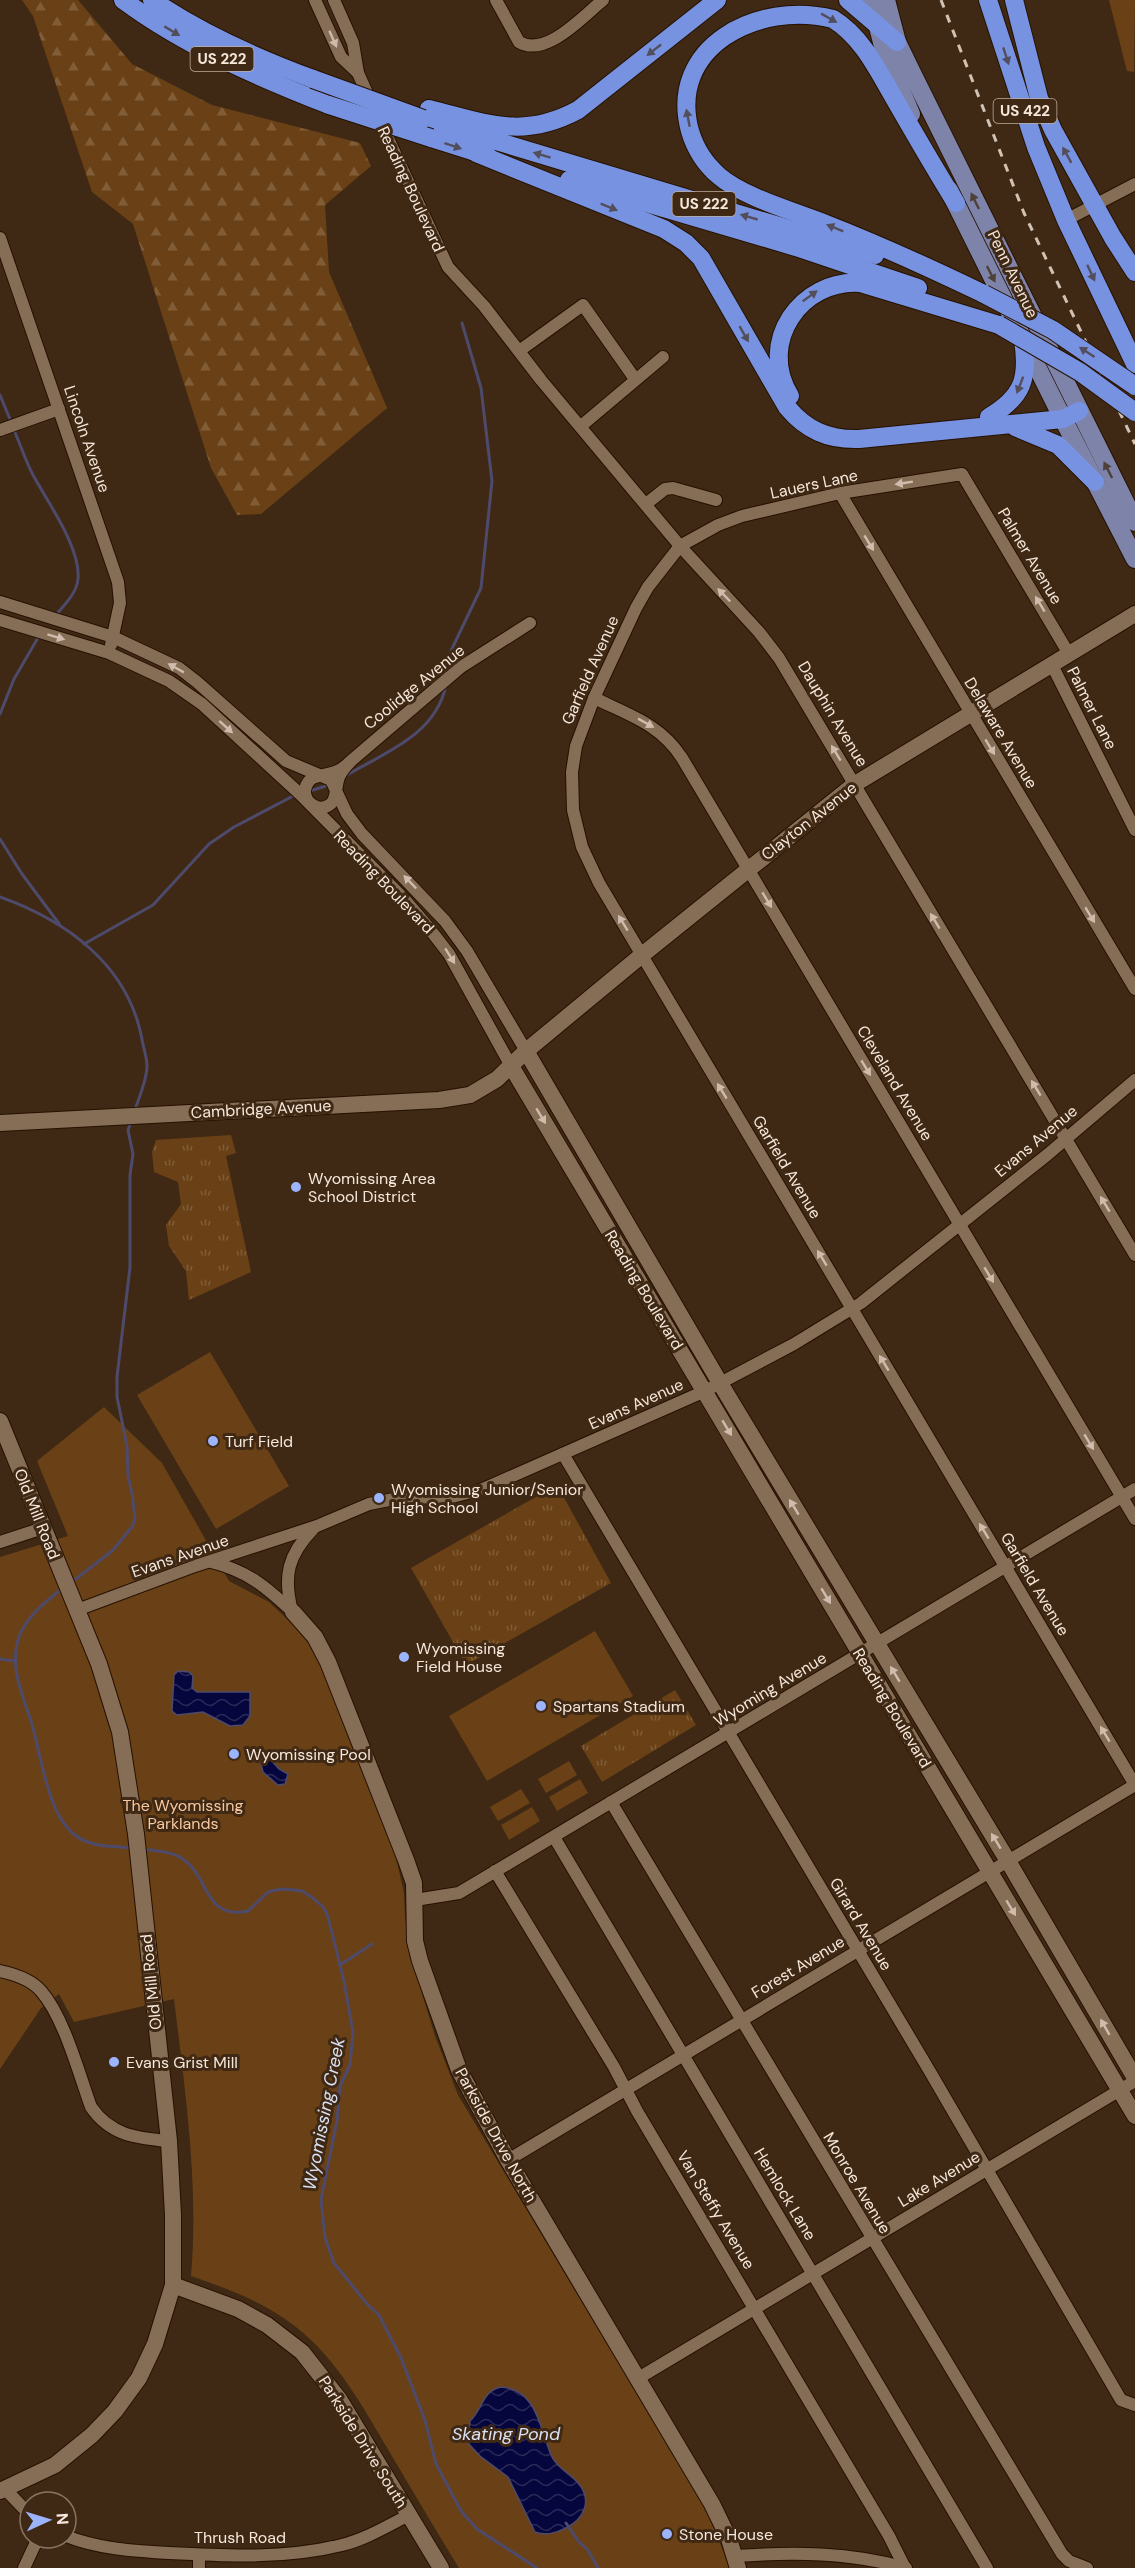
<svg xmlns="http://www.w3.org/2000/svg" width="1135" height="2568" font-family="'DM Sans',sans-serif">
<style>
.grass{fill:url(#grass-tufts)}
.forest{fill:url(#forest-firs)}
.park{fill:#6a4116}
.water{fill:url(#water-waves);stroke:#4d4a6c;stroke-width:1.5}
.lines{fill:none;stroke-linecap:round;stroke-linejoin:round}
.stream{stroke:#4d4a6c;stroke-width:3}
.street-casing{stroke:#251100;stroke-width:14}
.secondary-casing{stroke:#251100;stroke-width:18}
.primary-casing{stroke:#251100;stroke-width:20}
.highway-casing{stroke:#251100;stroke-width:20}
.street{stroke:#866d56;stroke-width:12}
.secondary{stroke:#866d56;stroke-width:16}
.primary{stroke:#7e83aa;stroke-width:18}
.highway{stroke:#7892e2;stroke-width:18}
.rail{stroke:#d2c2b4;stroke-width:3;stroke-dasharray:8 8;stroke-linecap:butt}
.highway-bridge-casing{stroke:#251100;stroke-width:20;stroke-linecap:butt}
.highway-bridge{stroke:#7892e2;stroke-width:18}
.oneway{fill:#534e5c}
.oneway2{fill:#cfbcac}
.oneway3{fill:#4f403a}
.poi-dot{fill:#9cb4fd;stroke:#3f2914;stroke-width:2}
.labels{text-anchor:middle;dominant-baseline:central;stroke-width:6;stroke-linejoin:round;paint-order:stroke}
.shield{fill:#3f2914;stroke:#bfae9f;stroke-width:1.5}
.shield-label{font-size:15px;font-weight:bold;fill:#f6e7db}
.street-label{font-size:16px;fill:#f6e7db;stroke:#3f2914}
.poi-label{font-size:16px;fill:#f6e7db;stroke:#3f2914;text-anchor:start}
.park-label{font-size:16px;fill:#f7c79d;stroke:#3f2914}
.water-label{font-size:18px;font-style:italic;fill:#dae1f3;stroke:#3f2914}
</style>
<defs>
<pattern id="grass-tufts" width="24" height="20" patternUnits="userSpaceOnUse" patternTransform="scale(1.5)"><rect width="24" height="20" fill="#6a4116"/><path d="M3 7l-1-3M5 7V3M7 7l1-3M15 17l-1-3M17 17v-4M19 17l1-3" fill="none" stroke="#805c37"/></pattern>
<pattern id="forest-firs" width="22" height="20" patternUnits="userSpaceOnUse" patternTransform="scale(1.5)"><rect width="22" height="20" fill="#6a4116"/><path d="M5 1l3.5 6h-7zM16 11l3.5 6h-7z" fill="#805c37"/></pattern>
<pattern id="water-waves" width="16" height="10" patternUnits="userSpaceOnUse" patternTransform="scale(1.5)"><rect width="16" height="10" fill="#05063d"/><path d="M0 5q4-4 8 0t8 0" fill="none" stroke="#2a2a58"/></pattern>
</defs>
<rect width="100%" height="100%" fill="#3f2914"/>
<g class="grass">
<path d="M 231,1135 L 236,1153 L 226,1156 L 251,1272 L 189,1300 L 186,1271 L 169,1246 L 166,1225 L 181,1204 L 178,1182 L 154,1172 L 152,1152 L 156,1140 Z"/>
<path d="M 557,1485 L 611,1583 L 466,1665 L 411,1568 Z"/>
<path d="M 675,1690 L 696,1725 L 602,1782 L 581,1746 Z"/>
</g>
<path class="forest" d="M 22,0 L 78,0 L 132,64 L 212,105 L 360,143 L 371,166 L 325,205 L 329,272 L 387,408 L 261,514 L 237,515 L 211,468 L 133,224 L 92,192 L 33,16 Z"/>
<g class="park">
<path d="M 1109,0 L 1135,0 L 1134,72 L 1127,71 Z"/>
<path d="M 210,1352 L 289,1486 L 216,1529 L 137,1395 Z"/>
<path d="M 104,1407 L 162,1463 L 229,1581 L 269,1602 L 305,1636 L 316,1654 L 394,1849 L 404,1893 L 405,1917 L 412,1961 L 435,2036 L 458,2095 L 708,2513 L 730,2568 L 459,2568 C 435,2529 412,2490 389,2451 C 363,2407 337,2359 296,2327 C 264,2302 229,2289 191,2276 C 199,2183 185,2091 174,1999 L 74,2022 L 59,1994 L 41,2008 L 0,2069 L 0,1557 L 68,1536 L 37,1461 Z"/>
<path d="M 595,1631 L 633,1696 L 487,1781 L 449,1716 Z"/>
<path d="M 569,1761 L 577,1775 L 546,1793 L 538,1779 Z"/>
<path d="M 580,1779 L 588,1793 L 557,1811 L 549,1797 Z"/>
<path d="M 521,1789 L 530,1803 L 498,1821 L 490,1807 Z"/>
<path d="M 532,1807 L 540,1821 L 509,1840 L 501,1825 Z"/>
</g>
<g class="water">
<path d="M 178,1671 L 189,1672 L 193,1676 L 192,1688 L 197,1692 L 250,1692 L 250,1716 L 243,1725 L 230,1726 L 203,1712 L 177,1715 L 172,1711 L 174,1675 Z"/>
<path d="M 270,1759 L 279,1769 L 288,1774 L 285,1784 L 278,1785 L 263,1772 L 261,1764 Z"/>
<path d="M 501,2387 C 538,2389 540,2431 552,2457 C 558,2469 570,2473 578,2483 C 593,2500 584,2519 566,2528 C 557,2533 544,2536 535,2532 L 508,2477 L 480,2456 L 468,2443 L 470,2421 C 483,2409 482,2391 501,2387 Z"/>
</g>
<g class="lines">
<g class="stream">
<path d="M 0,395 L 12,424"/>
<path d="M 14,430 C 20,444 25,459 32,473 C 46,500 81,547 78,579 C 77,593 64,605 56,615"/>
<path d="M 447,673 L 449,655 L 481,588 L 492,481 L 481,388 L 462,323"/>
<path d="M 0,714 L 14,679 L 39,636"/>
<path d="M 345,776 C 384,753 436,735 446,685"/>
<path d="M 310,791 L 329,785"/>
<path d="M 0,839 L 22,874 L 60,925"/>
<path d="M 0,897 C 67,921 128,965 142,1039 C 143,1047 147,1057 147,1066 C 147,1080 139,1097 135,1110"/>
<path d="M 84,944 L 153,905 L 209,844 L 234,827 L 295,795"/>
<path d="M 72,1582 L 113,1550 L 132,1527 L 135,1519 L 132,1493 L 128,1476 L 127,1446 L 117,1397 L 117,1377 L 130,1267 L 130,1175 L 133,1154 L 128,1130 L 131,1122"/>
<path d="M 62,1589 C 47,1600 25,1619 19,1637 C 9,1666 22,1694 31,1721 C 41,1753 47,1814 75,1835 C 91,1848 113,1846 132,1848"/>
<path d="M 0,1659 L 15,1661"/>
<path d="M 142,1849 C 156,1851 171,1851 183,1859 C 210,1878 204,1920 248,1911 L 268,1892 L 281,1889 L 294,1890 L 302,1891 L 313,1898 L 324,1908 L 328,1917 L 344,1981 L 353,2032 L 350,2065 L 340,2086 L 337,2121 L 321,2199 L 325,2238 L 334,2263 L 367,2304 L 379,2315 L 401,2358 L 425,2420 L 436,2464 L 461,2511 L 477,2529 L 537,2568"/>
<path d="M 340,1965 L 372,1944"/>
<path d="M 566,2523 L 579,2542 L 588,2550 L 598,2568"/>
</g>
<g class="street-casing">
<g id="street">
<path d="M 315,0 L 341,57 L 358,73"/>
<path d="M 334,0 L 353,43 L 358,73 L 371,102"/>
<path d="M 496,0 L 519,42 C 546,58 583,16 603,0"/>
<path d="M 378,117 L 448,267 L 484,306 L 541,380 L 680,546 L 759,632 L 779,658 L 1135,1255"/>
<path d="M 1066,220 L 1135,184"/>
<path d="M 0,238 L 118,582 L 120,603 L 111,645"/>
<path d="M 519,351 L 583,305 L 635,379"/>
<path d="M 581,426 L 663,357"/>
<path d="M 0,430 L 59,409"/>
<path d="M 840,493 L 1135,989"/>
<path d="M 646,504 L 665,489 L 673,488 L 716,500"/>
<path d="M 0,602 L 113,637 L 179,668 L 197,682 L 286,761 L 331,780 L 347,814 L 362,834 L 445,921 L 467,951 L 526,1051"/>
<path d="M 0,620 L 109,653 L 169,681 L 202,704 L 300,794 L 405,900 L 428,927 L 449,954 L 511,1066"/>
<path d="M 1069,654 L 962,474 L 840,493 L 742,516 L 718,525 L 680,546 L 648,587 L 636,608 L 594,698 L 576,746 L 572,772 L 573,810 L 582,847 L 599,883 L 1135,1785"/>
<path d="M 1052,665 L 1135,830"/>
<path d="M 594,698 C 629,715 660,724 682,758 L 1135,1519"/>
<path d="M 352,760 C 347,765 342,770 339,777 C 334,791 339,806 320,808 C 304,804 300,789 312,778 C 331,771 335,777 352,760 L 461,667 L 530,623"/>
<path d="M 563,1454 L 929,2070 L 1121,2400 L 1135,2405"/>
<path d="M 0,1542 L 43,1528"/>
<path d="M 211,1562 C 248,1571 266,1587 293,1612"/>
<path d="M 77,1610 L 195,1566 L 317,1526 L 369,1504 L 399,1498 L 452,1497 L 483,1489 L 705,1391 L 794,1344 L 861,1303 L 1047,1155 L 1135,1080"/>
<path d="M 292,1611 C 283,1576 288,1555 313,1529"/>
<path d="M 611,1802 L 1062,2554 L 1069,2561 L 1087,2568"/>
<path d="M 554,1837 L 987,2568"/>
<path d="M 495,1871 L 614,2067 L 637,2111 L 889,2536 L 905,2568"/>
<path d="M 415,1900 L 459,1893 L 1135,1489"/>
<path d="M 0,1971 C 14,1974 32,1980 41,1991 C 64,2017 79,2074 91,2107 C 111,2136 137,2138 169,2141"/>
<path d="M 508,2160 L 1135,1785"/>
<path d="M 637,2379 L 1135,2081"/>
<path d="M 6,2490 L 30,2515"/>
<path d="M 66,2536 C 99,2549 134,2551 169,2553 C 227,2556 286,2559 342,2545 C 366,2539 387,2526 409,2515"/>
<path d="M 735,2556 C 794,2552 849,2552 906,2568"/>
<path d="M 24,2568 L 38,2538"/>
<path d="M 199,2568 L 199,2555"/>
</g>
</g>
<g class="secondary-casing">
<g id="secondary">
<path d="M 526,1051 L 720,1383 L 1008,1861 L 1135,2078"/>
<path d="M 511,1066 L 1135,2116"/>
<path d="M 0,1123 L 439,1100 L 470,1095 L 497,1079 L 526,1051 L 642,955 L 855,784 L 1135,614"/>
<path d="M 0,1421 L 99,1664 L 120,1732 L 136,1834 L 169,2141 L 173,2215 L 173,2285 L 155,2344 L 139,2378 L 115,2411 L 92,2435 L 55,2465 L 0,2491"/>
<path d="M 293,1612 L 315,1637 L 328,1662 L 406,1860 L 414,1883 L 415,1941 L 420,1961 L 459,2070 L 508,2160 L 712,2504 L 729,2539 L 738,2568"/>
<path d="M 173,2285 L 238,2309 L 267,2325 L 302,2352 L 339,2399 L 441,2568"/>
</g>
</g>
<g class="primary-casing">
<g id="primary">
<path d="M 871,0 L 884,50 L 911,114"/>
<path d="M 886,0 L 897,42 L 912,73 L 1135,522"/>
<path d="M 949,190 L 1063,419 L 1135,559"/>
</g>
</g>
<g class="highway-casing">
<g id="highway">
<path d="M 123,0 C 185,46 258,77 329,105"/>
<path d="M 152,0 C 202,34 256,58 313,79"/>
<path d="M 848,0 L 897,42"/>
<path d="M 988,0 L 1036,147 L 1066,220 L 1135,364"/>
<path d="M 1014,0 L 1039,98 L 1053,130 L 1113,238 L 1135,272"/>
<path d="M 429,109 C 486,123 522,140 578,110 L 717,0"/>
<path d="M 423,119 L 875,255"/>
<path d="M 431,138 L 488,156"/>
<path d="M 476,153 L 664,229 L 686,243 L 701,258 L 787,407 C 806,430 828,440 859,439 L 1063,419 L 1079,411"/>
<path d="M 569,180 L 796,247 L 918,288"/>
<path d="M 956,203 C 936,171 917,138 898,105 C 880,75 864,38 833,19 C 758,0 667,47 690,131 C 695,148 705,164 719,176 C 743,197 796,212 826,224 C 880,245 932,269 984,294"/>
<path d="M 790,396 C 757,342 801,279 860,283 L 999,325"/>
<path d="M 989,417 C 1023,397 1029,378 1023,340"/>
<path d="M 1015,427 L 1058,445 L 1095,482"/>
</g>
</g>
<use href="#street" class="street"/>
<use href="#secondary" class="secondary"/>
<use href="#primary" class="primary"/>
<use href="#highway" class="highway"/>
<path class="rail" d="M 941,0 L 1024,213 L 1135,444"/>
<g class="highway-bridge-casing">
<g id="highway-bridge">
<path d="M 313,79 L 423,119"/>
<path d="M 329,105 L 431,138"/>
<path d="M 984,294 L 1053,330 L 1135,386"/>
<path d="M 999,325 L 1080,372 L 1135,412"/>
</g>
</g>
<use href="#highway-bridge" class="highway-bridge"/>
</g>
<defs><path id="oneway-solid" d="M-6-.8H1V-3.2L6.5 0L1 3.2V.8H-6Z" transform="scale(1.5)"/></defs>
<g class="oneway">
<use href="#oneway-solid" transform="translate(829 18) rotate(29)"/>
<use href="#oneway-solid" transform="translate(172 31) rotate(31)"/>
<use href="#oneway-solid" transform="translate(654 50) rotate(142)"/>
<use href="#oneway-solid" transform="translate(1006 56) rotate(72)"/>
<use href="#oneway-solid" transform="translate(688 118) rotate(-101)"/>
<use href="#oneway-solid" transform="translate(453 146) rotate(18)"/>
<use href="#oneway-solid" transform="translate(542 155) rotate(-163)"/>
<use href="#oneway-solid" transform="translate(1067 155) rotate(-119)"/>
<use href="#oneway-solid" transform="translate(609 207) rotate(22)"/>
<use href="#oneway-solid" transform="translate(749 217) rotate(-164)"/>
<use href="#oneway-solid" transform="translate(835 228) rotate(-158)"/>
<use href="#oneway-solid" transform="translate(1091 273) rotate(65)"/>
<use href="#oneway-solid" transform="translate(810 296) rotate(-36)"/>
<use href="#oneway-solid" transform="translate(744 334) rotate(60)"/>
<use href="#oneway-solid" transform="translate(1087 352) rotate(-147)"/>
<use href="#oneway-solid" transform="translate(1020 385) rotate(111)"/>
</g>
<g class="oneway2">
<use href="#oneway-solid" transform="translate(333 39) rotate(66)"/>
<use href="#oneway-solid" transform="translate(904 483) rotate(171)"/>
<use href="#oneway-solid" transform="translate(869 543) rotate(59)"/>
<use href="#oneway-solid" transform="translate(724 595) rotate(-134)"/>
<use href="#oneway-solid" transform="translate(1040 604) rotate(-121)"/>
<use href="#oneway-solid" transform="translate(56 637) rotate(17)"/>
<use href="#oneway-solid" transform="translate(176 668) rotate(-151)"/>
<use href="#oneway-solid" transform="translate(646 723) rotate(29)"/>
<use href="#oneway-solid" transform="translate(226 727) rotate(42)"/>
<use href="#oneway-solid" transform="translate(990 747) rotate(59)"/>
<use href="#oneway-solid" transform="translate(836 753) rotate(-121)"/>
<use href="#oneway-solid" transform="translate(410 882) rotate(-134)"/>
<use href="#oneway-solid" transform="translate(767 900) rotate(59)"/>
<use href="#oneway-solid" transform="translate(1090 915) rotate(59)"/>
<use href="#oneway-solid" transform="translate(935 921) rotate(-121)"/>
<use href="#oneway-solid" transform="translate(623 923) rotate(-121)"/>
<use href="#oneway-solid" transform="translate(450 956) rotate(58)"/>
<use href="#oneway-solid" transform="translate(866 1068) rotate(59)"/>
<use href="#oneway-solid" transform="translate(1036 1088) rotate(-121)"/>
<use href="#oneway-solid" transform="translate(722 1091) rotate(-121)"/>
<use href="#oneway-solid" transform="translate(541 1116) rotate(59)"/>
<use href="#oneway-solid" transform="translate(1105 1204) rotate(-121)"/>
<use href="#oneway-solid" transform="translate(822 1258) rotate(-121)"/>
<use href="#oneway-solid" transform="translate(989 1275) rotate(59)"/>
<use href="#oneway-solid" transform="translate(884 1363) rotate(-121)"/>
<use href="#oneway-solid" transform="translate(727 1428) rotate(59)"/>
<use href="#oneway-solid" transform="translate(1089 1442) rotate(59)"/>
<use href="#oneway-solid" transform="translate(794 1507) rotate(-121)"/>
<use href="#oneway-solid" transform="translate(984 1531) rotate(-121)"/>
<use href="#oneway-solid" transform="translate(826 1596) rotate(59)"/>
<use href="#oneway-solid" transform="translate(895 1674) rotate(-121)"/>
<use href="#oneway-solid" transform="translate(1105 1734) rotate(-121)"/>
<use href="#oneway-solid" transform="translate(996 1841) rotate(-121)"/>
<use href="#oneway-solid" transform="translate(1011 1908) rotate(59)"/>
<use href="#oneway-solid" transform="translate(1105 2027) rotate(-120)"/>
</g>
<g class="oneway3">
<use href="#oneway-solid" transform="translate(975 201) rotate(-116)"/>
<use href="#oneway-solid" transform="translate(991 274) rotate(63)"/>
<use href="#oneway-solid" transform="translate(1108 470) rotate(-117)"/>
</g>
<g class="poi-dot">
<circle cx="296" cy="1187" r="6"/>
<circle cx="213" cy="1441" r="6"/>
<circle cx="379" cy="1498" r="6"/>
<circle cx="404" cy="1657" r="6"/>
<circle cx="541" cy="1706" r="6"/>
<circle cx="234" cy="1754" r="6"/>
<circle cx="114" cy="2062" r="6"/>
<circle cx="667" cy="2534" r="6"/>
</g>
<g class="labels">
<g class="shield">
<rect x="190.5" y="47" width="63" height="24" rx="4.5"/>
<rect x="993.5" y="99" width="63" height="24" rx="4.5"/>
<rect x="672.5" y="192" width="63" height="24" rx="4.5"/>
</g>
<g class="shield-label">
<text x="222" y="59">US 222</text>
<text x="1025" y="111">US 422</text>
<text x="704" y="204">US 222</text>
</g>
<g class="street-label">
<text transform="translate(411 189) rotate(65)">Reading Boulevard</text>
<text transform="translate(1013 274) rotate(64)">Penn Avenue</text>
<text transform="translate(87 439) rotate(71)">Lincoln Avenue</text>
<text transform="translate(814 484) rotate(-12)">Lauers Lane</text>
<text transform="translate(1030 556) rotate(59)">Palmer Avenue</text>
<text transform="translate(590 670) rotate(-66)">Garfield Avenue</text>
<text transform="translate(414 687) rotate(-39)">Coolidge Avenue</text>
<text transform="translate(1092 708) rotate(63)">Palmer Lane</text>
<text transform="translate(833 714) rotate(59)">Dauphin Avenue</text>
<text transform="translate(1001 733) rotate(59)">Delaware Avenue</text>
<text transform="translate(809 821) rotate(-38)">Clayton Avenue</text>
<text transform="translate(384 882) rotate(46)">Reading Boulevard</text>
<text transform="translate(895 1083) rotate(59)">Cleveland Avenue</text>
<text transform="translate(261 1109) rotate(-3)">Cambridge Avenue</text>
<text transform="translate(1036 1141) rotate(-40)">Evans Avenue</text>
<text transform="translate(787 1167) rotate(59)">Garfield Avenue</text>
<text transform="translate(644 1290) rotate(59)">Reading Boulevard</text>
<text transform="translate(636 1404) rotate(-24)">Evans Avenue</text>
<text transform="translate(37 1514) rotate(68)">Old Mill Road</text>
<text transform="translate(180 1556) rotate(-19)">Evans Avenue</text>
<text transform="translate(1035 1584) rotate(59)">Garfield Avenue</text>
<text transform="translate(770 1689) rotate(-31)">Wyoming Avenue</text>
<text transform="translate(892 1708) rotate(59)">Reading Boulevard</text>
<text transform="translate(861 1924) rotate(59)">Girard Avenue</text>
<text transform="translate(798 1967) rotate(-31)">Forest Avenue</text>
<text transform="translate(151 1982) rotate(-96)">Old Mill Road</text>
<text transform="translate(496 2135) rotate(61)">Parkside Drive North</text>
<text transform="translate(939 2179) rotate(-31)">Lake Avenue</text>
<text transform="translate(857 2183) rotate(59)">Monroe Avenue</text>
<text transform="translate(785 2194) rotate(59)">Hemlock Lane</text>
<text transform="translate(716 2210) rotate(59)">Van Steffy Avenue</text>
<text transform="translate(363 2442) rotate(58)">Parkside Drive South</text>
<text x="240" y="2537">Thrush Road</text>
</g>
<g class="poi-label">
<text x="308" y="1178">Wyomissing Area<tspan x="308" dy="18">School District</tspan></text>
<text x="225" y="1441">Turf Field</text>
<text x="391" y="1489">Wyomissing Junior/Senior<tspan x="391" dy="18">High School</tspan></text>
<text x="416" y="1648">Wyomissing<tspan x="416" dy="18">Field House</tspan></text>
<text x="553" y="1706">Spartans Stadium</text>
<text x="246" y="1754">Wyomissing Pool</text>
<text x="126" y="2062">Evans Grist Mill</text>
<text x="679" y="2534">Stone House</text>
</g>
<g class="park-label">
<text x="183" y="1805">The Wyomissing<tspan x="183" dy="18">Parklands</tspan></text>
</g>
<g class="water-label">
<text transform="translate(324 2114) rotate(-79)">Wyomissing Creek</text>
<text x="506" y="2434">Skating Pond</text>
</g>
</g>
<g transform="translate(48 2520) rotate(86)"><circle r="28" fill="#3f2914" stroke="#887564" stroke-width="1.5"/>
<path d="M0-4.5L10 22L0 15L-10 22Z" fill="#9cb4fd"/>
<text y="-9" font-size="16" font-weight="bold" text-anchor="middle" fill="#f6e7db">N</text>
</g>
</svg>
